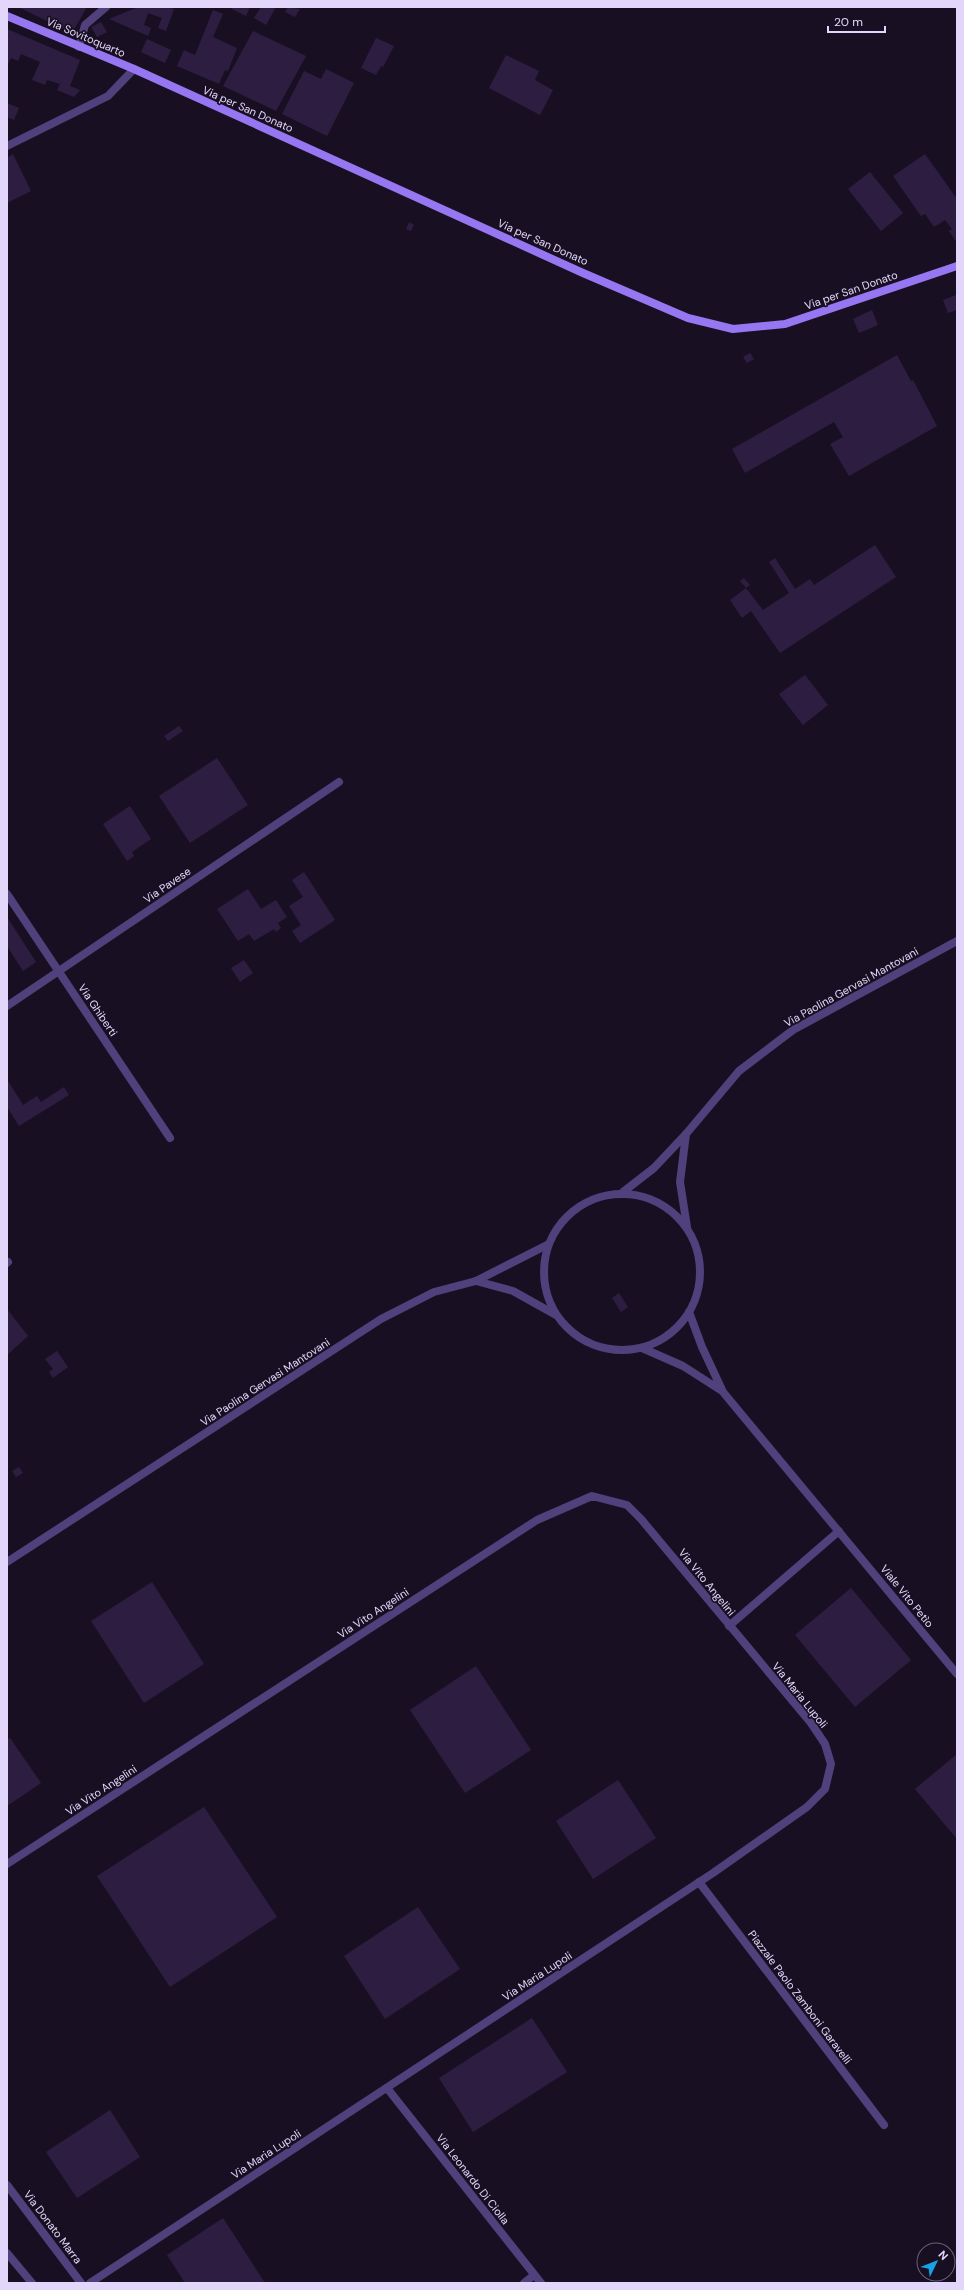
<svg xmlns="http://www.w3.org/2000/svg" width="964" height="2290" font-family="'DM Sans',sans-serif">
<style>
.building{fill:#2d1e41}
.lines{fill:none;stroke-linecap:round;stroke-linejoin:round}
.street{stroke:#50407c;stroke-width:8}
.secondary{stroke:#9677f1;stroke-width:8}
.labels{text-anchor:middle;dominant-baseline:central;stroke-width:3.5;stroke-linejoin:round;paint-order:stroke}
.street-label{font-size:11px;fill:#e3d6fb;stroke:#181022}
</style>
<rect width="100%" height="100%" fill="#181022"/>
<g class="building">
<path d="M 18,7 L 87,7 L 72,33 Z"/>
<path d="M 138,7 L 167,7 L 174,9 L 166,31 L 158,28 L 162,18 L 148,13 L 144,25 L 151,28 L 148,36 L 109,19 Z"/>
<path d="M 233,7 L 250,7 L 246,16 L 232,9 Z"/>
<path d="M 261,7 L 276,7 L 266,25 L 254,18 Z"/>
<path d="M 288,7 L 300,9 L 295,17 L 285,12 Z"/>
<path d="M 213,10 L 223,14 L 213,37 L 237,48 L 228,71 L 225,70 L 219,84 L 177,66 L 184,50 L 195,55 Z"/>
<path d="M 101,22 L 107,32 L 97,37 L 91,27 Z"/>
<path d="M 7,29 L 80,60 L 70,86 L 80,90 L 74,97 L 57,90 L 60,84 L 47,80 L 45,85 L 32,80 L 40,62 L 21,54 L 18,61 L 11,58 L 7,66 Z"/>
<path d="M 253,31 L 306,56 L 276,111 L 223,86 Z"/>
<path d="M 376,38 L 394,46 L 383,67 L 381,66 L 376,75 L 361,68 Z"/>
<path d="M 147,39 L 171,50 L 165,63 L 141,52 Z"/>
<path d="M 506,55 L 539,71 L 535,80 L 553,90 L 540,115 L 489,88 Z"/>
<path d="M 326,69 L 354,83 L 327,136 L 282,114 L 304,71 L 321,79 Z"/>
<path d="M 7,103 L 19,108 L 14,120 L 7,117 Z"/>
<path d="M 13,154 L 31,191 L 7,203 L 7,158 Z"/>
<path d="M 925,154 L 957,199 L 957,243 L 949,231 L 952,229 L 945,220 L 934,227 L 925,214 L 921,216 L 893,176 Z"/>
<path d="M 870,172 L 903,213 L 881,231 L 848,189 Z"/>
<path d="M 409,222 L 414,225 L 411,231 L 406,229 Z"/>
<path d="M 956,295 L 957,310 L 948,313 L 943,300 Z"/>
<path d="M 872,310 L 878,325 L 859,333 L 853,319 Z"/>
<path d="M 750,353 L 754,359 L 747,363 L 743,357 Z"/>
<path d="M 897,355 L 911,381 L 913,380 L 937,426 L 849,476 L 830,444 L 843,437 L 834,422 L 745,473 L 732,449 Z"/>
<path d="M 875,545 L 896,577 L 780,653 L 751,611 L 742,618 L 730,600 L 746,588 L 763,610 L 789,593 L 769,562 L 775,558 L 795,589 L 810,579 L 814,585 Z"/>
<path d="M 744,578 L 750,585 L 746,588 L 740,581 Z"/>
<path d="M 805,675 L 828,705 L 803,725 L 779,694 Z"/>
<path d="M 179,726 L 183,731 L 168,741 L 164,736 Z"/>
<path d="M 217,758 L 248,805 L 190,843 L 159,796 Z"/>
<path d="M 130,806 L 151,839 L 132,852 L 134,856 L 127,861 L 103,824 Z"/>
<path d="M 304,872 L 335,920 L 300,943 L 292,931 L 301,925 L 289,906 L 303,897 L 292,880 Z"/>
<path d="M 248,889 L 261,909 L 276,900 L 287,917 L 278,923 L 281,928 L 276,932 L 274,929 L 254,941 L 249,934 L 238,941 L 217,909 Z"/>
<path d="M 7,917 L 36,962 L 23,971 L 7,946 Z"/>
<path d="M 244,960 L 253,973 L 240,982 L 231,968 Z"/>
<path d="M 8,1081 L 23,1105 L 37,1096 L 41,1102 L 64,1087 L 69,1095 L 19,1126 L 7,1107 Z"/>
<path d="M 619,1293 L 628,1307 L 621,1312 L 612,1298 Z"/>
<path d="M 7,1309 L 28,1336 L 7,1355 Z"/>
<path d="M 57,1351 L 68,1367 L 53,1378 L 49,1372 L 53,1369 L 45,1359 Z"/>
<path d="M 19,1467 L 23,1473 L 16,1477 L 12,1471 Z"/>
<path d="M 152,1582 L 204,1664 L 144,1703 L 91,1621 Z"/>
<path d="M 851,1588 L 911,1660 L 855,1707 L 795,1635 Z"/>
<path d="M 476,1666 L 531,1750 L 465,1793 L 410,1710 Z"/>
<path d="M 10,1738 L 41,1783 L 7,1806 L 7,1740 Z"/>
<path d="M 957,1754 L 957,1839 L 915,1789 Z"/>
<path d="M 618,1780 L 656,1838 L 593,1879 L 556,1821 Z"/>
<path d="M 204,1807 L 277,1917 L 170,1987 L 97,1876 Z"/>
<path d="M 418,1907 L 460,1969 L 385,2019 L 344,1956 Z"/>
<path d="M 532,2018 L 567,2072 L 473,2132 L 439,2078 Z"/>
<path d="M 110,2110 L 140,2157 L 77,2198 L 46,2152 Z"/>
<path d="M 223,2218 L 265,2283 L 185,2283 L 167,2255 Z"/>
</g>
<g class="lines">
<g class="street">
<path d="M 79,47 L 85,25 L 106,7"/>
<path d="M 7,146 L 108,96 L 134,69"/>
<path d="M 7,894 L 170,1138"/>
<path d="M 7,1006 L 339,782"/>
<path d="M 686,1134 L 680,1182 L 687,1227"/>
<path d="M 623,1192 L 654,1168 L 686,1134 L 739,1071 L 793,1030 L 957,941"/>
<circle cx="622" cy="1272" r="78"/>
<path d="M 7,1263 L 8,1262"/>
<path d="M 476,1281 L 513,1291 L 556,1315"/>
<path d="M 689,1312 L 702,1347 L 723,1392 L 957,1674"/>
<path d="M 642,1348 L 683,1366 L 722,1391"/>
<path d="M 7,1562 L 381,1319 L 434,1292 L 476,1281 L 547,1245"/>
<path d="M 729,1626 L 839,1531"/>
<path d="M 7,1864 L 537,1520 L 592,1496 L 627,1505 L 641,1519 L 811,1723 L 825,1744 L 831,1764 L 825,1789 L 807,1807 L 713,1873 L 90,2283"/>
<path d="M 699,1882 L 884,2125"/>
<path d="M 387,2088 L 541,2283"/>
<path d="M 7,2185 L 81,2283"/>
<path d="M 7,2253 L 32,2283"/>
<path d="M 524,2283 L 534,2275"/>
</g>
<path class="secondary" d="M 7,16 L 134,69 L 583,273 L 688,318 L 733,329 L 785,324 L 957,266"/>
</g>
<g class="labels">
<g class="street-label">
<text transform="translate(86 37) rotate(23)">Via Sovitoquarto</text>
<text transform="translate(248 109) rotate(24)">Via per San Donato</text>
<text transform="translate(543 242) rotate(24)">Via per San Donato</text>
<text transform="translate(851 290) rotate(-19)">Via per San Donato</text>
<text transform="translate(167 885) rotate(-34)">Via Pavese</text>
<text transform="translate(851 987) rotate(-29)">Via Paolina Gervasi Mantovani</text>
<text transform="translate(98 1010) rotate(56)">Via Ghiberti</text>
<text transform="translate(265 1382) rotate(-33)">Via Paolina Gervasi Mantovani</text>
<text transform="translate(707 1582) rotate(51)">Via Vito Angelini</text>
<text transform="translate(907 1596) rotate(51)">Viale Vito Petìo</text>
<text transform="translate(373 1613) rotate(-33)">Via Vito Angelini</text>
<text transform="translate(800 1695) rotate(51)">Via Maria Lupoli</text>
<text transform="translate(101 1790) rotate(-33)">Via Vito Angelini</text>
<text transform="translate(537 1976) rotate(-33)">Via Maria Lupoli</text>
<text transform="translate(800 1997) rotate(53)">Piazzale Paolo Zamboni Garavelli</text>
<text transform="translate(266 2154) rotate(-33)">Via Maria Lupoli</text>
<text transform="translate(473 2179) rotate(52)">Via Leonardo Di Ciolla</text>
<text transform="translate(53 2227) rotate(53)">Via Donato Marra</text>
</g>
</g>
<rect width="964" height="2290" fill="none" stroke="#e3d6fb" stroke-width="16"/>
<g transform="translate(936 2262) rotate(47)"><circle r="19" fill="#181022" stroke="#695f79"/>
<path d="M0-3L7 15L0 10L-7 15Z" fill="#18a2e5"/>
<text y="-6" font-size="11" font-weight="bold" text-anchor="middle" fill="#e3d6fb">N</text>
</g>
<path d="M828 26v6h57v-6" fill="none" stroke="#e3d6fb" stroke-width="2"/>
<text x="834" y="26" font-size="12" fill="#e3d6fb" stroke="#181022" stroke-width="3" paint-order="stroke">20 m</text>
</svg>
